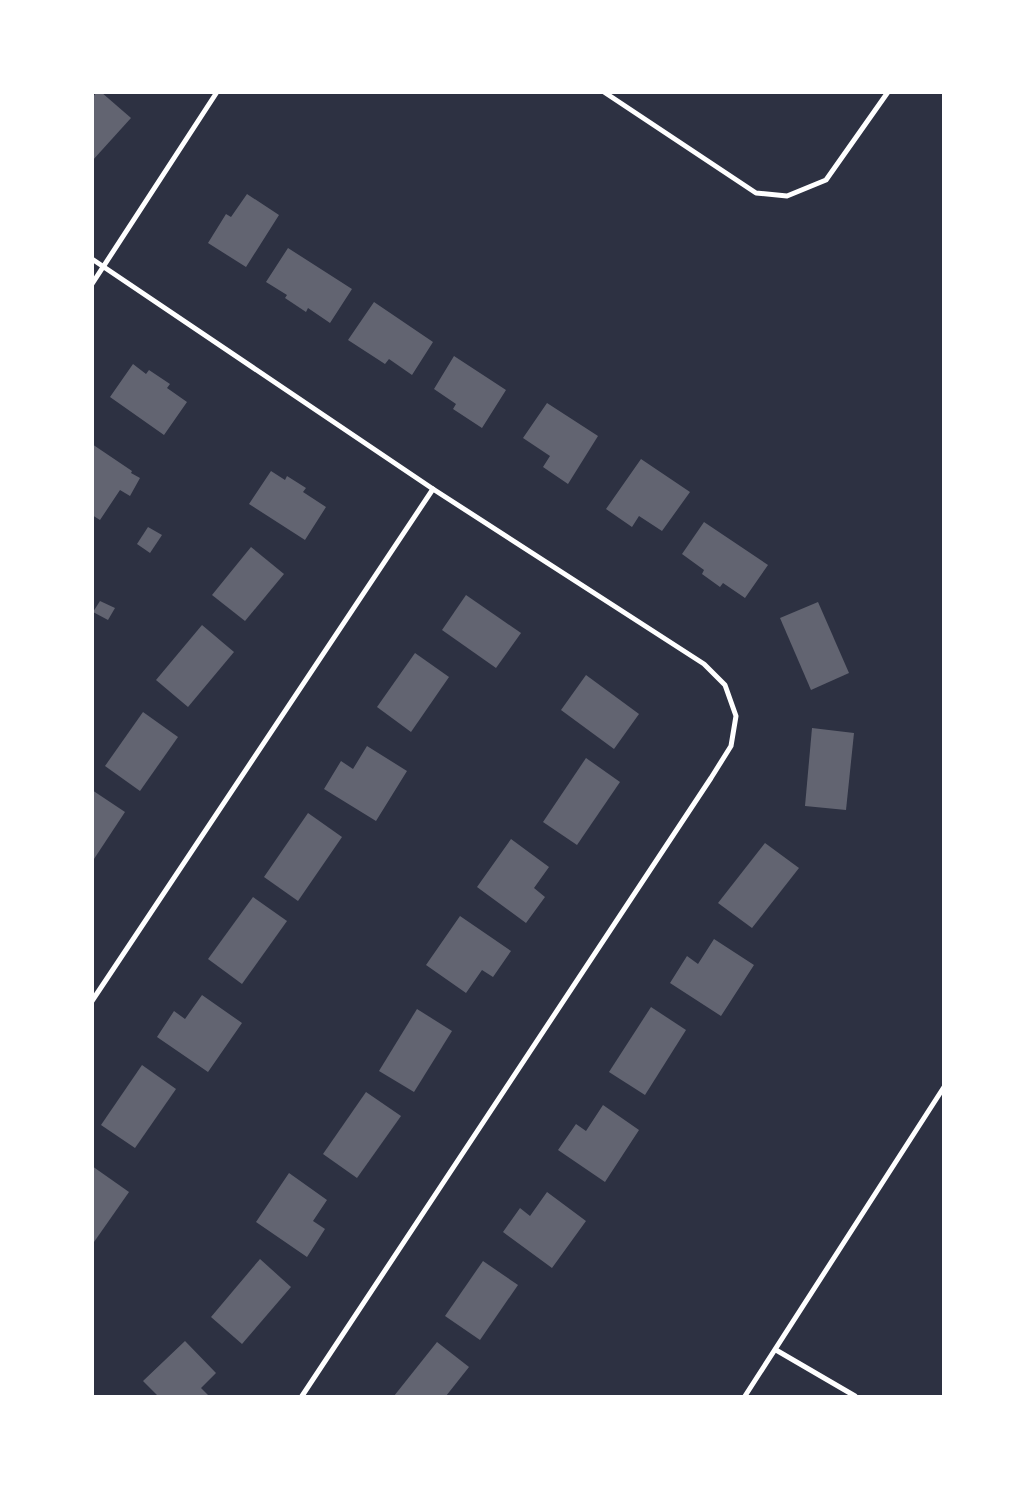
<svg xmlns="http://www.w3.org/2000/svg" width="1036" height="1489" font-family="'Fira Sans Condensed',sans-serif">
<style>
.building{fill:#626471}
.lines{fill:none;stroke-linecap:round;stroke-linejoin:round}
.minor{stroke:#fff;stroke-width:5}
</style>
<rect width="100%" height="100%" fill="#2d3142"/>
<g class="building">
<path d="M 97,92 L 101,92 L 131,118 L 92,161 L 92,98 Z"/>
<path d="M 247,194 L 279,215 L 246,267 L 208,243 L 226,214 L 231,217 Z"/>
<path d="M 288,248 L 352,289 L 330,323 L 308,308 L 306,312 L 285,298 L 287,295 L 266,282 Z"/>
<path d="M 374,302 L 433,342 L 412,375 L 389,359 L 385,364 L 348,340 Z"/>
<path d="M 454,356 L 506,390 L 482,428 L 453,409 L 456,404 L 434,389 Z"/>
<path d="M 133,364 L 146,374 L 149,370 L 170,384 L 167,388 L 187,402 L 164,435 L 110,397 Z"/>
<path d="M 547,403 L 598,436 L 568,484 L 543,467 L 550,456 L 523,438 Z"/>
<path d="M 92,444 L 132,471 L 131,473 L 140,478 L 130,496 L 120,490 L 100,520 L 92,515 Z"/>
<path d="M 641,459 L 690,492 L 662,531 L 639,516 L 632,527 L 606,509 Z"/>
<path d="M 271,471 L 285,480 L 287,476 L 306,488 L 303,492 L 326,507 L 305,540 L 249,504 Z"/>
<path d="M 704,522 L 768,565 L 745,598 L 723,583 L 720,587 L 702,574 L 704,570 L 682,554 Z"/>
<path d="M 148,527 L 162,535 L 150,553 L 137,544 Z"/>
<path d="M 251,547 L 284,574 L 245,621 L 212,595 Z"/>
<path d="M 466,595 L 521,633 L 496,668 L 442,630 Z"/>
<path d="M 100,601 L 115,608 L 108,620 L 93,612 Z"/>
<path d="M 818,602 L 849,673 L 811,690 L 780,618 Z"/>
<path d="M 202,625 L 234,652 L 188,707 L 156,680 Z"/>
<path d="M 415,653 L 449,677 L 411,732 L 377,707 Z"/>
<path d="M 586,675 L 639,714 L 614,749 L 561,710 Z"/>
<path d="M 143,712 L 178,737 L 140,791 L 105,766 Z"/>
<path d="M 812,728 L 854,733 L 846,810 L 805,806 Z"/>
<path d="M 367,746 L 407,771 L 376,821 L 324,789 L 341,761 L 353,769 Z"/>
<path d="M 586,758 L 620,782 L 577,845 L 543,822 Z"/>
<path d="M 92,790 L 125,812 L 92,862 Z"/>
<path d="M 308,813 L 342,837 L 298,901 L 264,877 Z"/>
<path d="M 511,839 L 549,867 L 534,888 L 545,897 L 526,923 L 477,887 Z"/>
<path d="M 765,843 L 799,868 L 752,928 L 718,903 Z"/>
<path d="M 253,897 L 287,921 L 242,984 L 208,959 Z"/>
<path d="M 460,916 L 511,951 L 493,977 L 482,970 L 466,993 L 426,965 Z"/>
<path d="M 714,939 L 754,965 L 721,1016 L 670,983 L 687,956 L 698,964 Z"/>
<path d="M 202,995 L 242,1023 L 208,1072 L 157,1037 L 174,1011 L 185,1019 Z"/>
<path d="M 651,1007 L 686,1030 L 645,1095 L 609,1072 Z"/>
<path d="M 417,1009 L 452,1031 L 414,1092 L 379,1071 Z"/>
<path d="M 142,1065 L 176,1089 L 135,1148 L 101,1125 Z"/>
<path d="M 366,1092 L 401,1116 L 357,1178 L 323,1154 Z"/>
<path d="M 603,1105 L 639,1130 L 605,1182 L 558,1150 L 576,1124 L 586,1131 Z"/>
<path d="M 92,1166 L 129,1192 L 94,1242 L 92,1241 Z"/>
<path d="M 289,1173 L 327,1200 L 313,1221 L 325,1229 L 307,1257 L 256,1222 Z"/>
<path d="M 547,1192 L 586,1221 L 552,1268 L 503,1232 L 520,1208 L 530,1216 Z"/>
<path d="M 260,1259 L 291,1287 L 242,1344 L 211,1317 Z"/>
<path d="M 483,1261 L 518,1285 L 480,1340 L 445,1316 Z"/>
<path d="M 185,1341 L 216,1373 L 201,1388 L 209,1396 L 158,1396 L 143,1381 Z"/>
<path d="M 437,1342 L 469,1367 L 446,1396 L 394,1396 Z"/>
</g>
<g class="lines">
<g class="minor">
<path d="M 604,92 L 756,193 L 787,196 L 826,180 L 888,92"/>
<path d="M 92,259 L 433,489 L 704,664 L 725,685 L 736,716 L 731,746 L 711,778 L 302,1396"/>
<path d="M 92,284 L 217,92"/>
<path d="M 92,1001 L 433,489"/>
<path d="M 776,1350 L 855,1396"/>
<path d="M 745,1396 L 944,1087"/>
</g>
</g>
<rect width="1036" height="1489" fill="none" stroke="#ffffff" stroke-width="188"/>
</svg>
